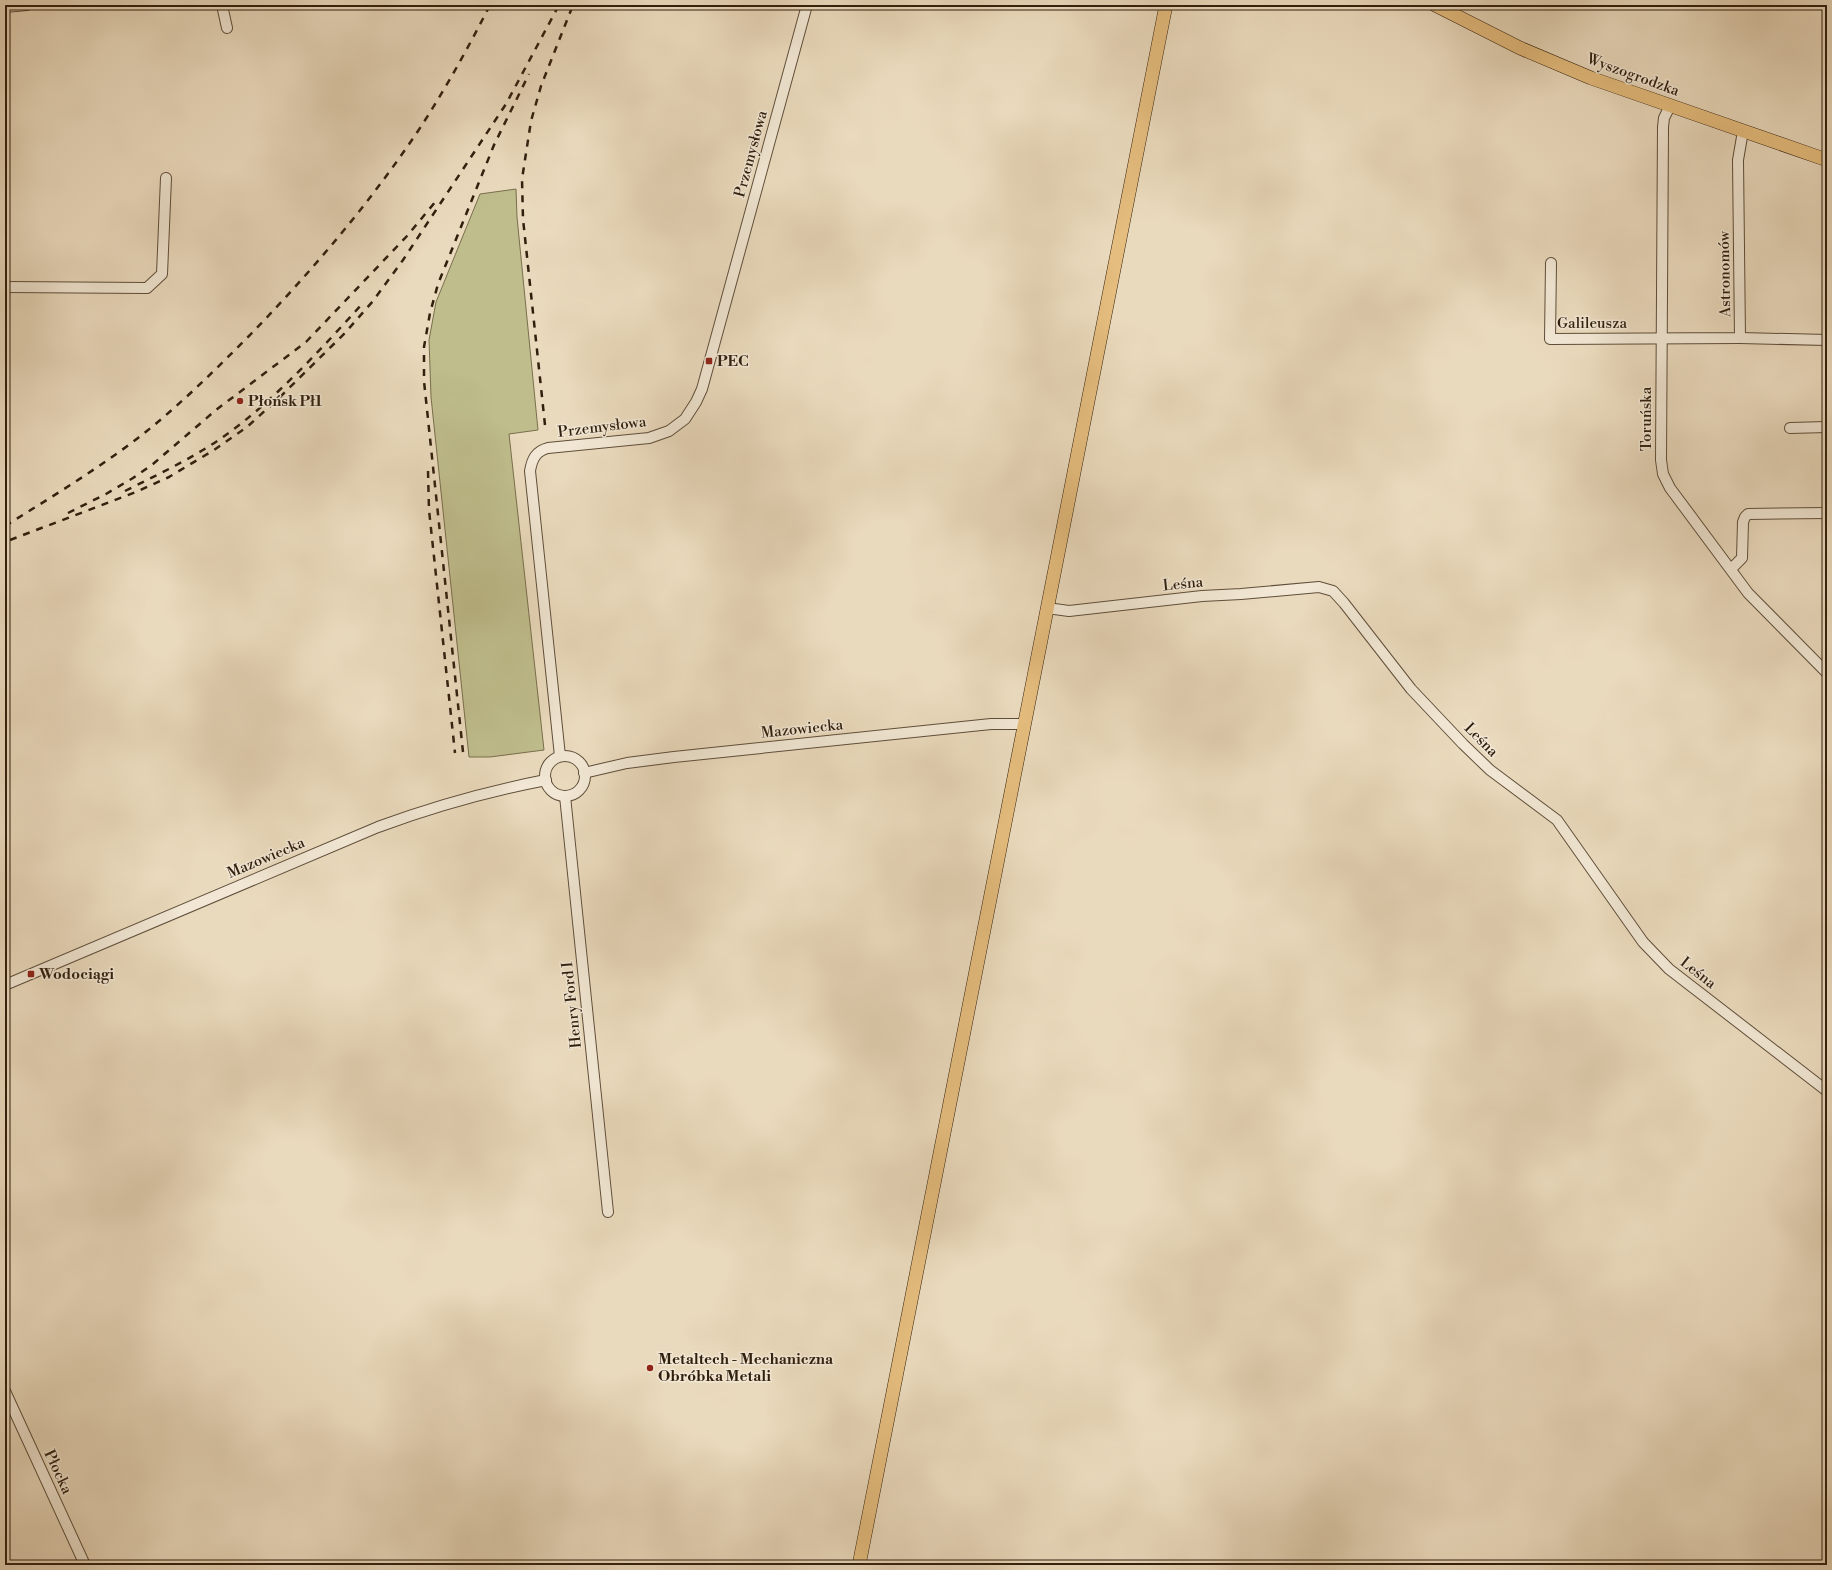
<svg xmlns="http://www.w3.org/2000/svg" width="1832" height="1570" font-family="'Libre Bodoni',serif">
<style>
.green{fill:#bfbd8c;stroke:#786e4d}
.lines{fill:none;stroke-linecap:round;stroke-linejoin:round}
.minor-casing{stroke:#5f4e3a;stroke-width:12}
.major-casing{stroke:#311f0e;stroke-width:14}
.minor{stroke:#f1e7d4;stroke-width:10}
.major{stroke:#e5bd7e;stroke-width:13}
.rail{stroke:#311f0e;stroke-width:2.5;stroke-dasharray:7 7;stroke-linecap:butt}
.poi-dot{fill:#8f2418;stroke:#f1e7d4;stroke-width:1.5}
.labels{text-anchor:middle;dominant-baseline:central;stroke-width:3;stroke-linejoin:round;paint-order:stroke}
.street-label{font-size:15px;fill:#311f0e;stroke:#f1e7d4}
.poi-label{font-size:15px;font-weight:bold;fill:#311f0e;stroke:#f1e7d4;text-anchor:start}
</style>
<rect width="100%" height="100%" fill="#eadabd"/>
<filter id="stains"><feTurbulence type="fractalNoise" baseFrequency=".005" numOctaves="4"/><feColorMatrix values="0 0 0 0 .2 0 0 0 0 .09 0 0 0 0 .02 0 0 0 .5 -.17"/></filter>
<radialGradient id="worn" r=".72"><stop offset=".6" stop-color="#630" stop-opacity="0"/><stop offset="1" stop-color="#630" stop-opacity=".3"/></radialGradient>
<path class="green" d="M 516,189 L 517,217 L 538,430 L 509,434 L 544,750 L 490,757 L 469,757 L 431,397 L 429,340 L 436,302 L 480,194 Z"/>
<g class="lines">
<g class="minor-casing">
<g id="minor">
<path d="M 222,5 L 227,28"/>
<path d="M 5,7 L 27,5"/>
<path d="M 1670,106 L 1664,118 L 1663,127 L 1661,460 L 1663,474 L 1670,488 L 1748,593 L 1827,673"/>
<path d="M 1551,263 L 1550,339 L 1740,338 L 1738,160 L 1743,131"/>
<path d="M 5,287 L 147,288 L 162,274 L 166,178"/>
<path d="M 1740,338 L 1827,340"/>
<path d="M 1790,428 L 1827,427"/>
<path d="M 1731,569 L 1742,558 L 1743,522 L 1745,517 L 1748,514 L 1827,513"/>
<path d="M 1047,608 L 1069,611 L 1202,596 L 1241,594 L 1319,587 L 1333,591 L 1344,603 L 1411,689 L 1463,744 L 1490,770 L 1557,820 L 1643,942 L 1669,969 L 1827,1091"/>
<path d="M 560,756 L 530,471 C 532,459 536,451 548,448 L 649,438 L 669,431 L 685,419 L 696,402 L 702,389 L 807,5"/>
<circle cx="565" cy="776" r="20"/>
<path d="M 584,773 L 627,763 L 674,757 L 991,724 L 1024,724"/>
<path d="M 565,796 L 608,1212"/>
<path d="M 5,985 L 378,827 C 432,807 489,791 546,780"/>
<path d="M 5,1391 L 85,1565"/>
</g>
</g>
<g class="major-casing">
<g id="major">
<path d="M 1435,5 L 1520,48 L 1591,78 L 1827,160"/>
<path d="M 859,1565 L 1166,5"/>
</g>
</g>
<use href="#minor" class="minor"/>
<use href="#major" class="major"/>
<g class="rail">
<path d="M 545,425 L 523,219 L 522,179 L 531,121 L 541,86 L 573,5"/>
<path d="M 428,471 L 429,510 L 455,753"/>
<path d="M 125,491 C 159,474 193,458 223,437 C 273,402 322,348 363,303"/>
<path d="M 68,513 L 106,494 L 133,478 L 153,464 L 216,410 L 306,342 L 407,236 L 436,201"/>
<path d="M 5,526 C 50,498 96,470 138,438 C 178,407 214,371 250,335 C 311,272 369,204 418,131 C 445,90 468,48 490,5"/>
<path d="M 10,540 L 136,492 L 169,477 L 214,450 L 247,427 L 279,398 L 345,333 L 373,301 L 403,260 L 506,104 L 559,5"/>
<path d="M 463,752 L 424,381 L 424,347 L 430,313 L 438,284 L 494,145 L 529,74"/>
</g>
</g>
<g class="poi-dot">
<rect x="705" y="357" width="8" height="8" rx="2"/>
<circle cx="240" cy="401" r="4"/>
<rect x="27" y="970" width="8" height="8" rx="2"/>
<circle cx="650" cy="1368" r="4"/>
</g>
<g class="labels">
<g class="street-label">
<text transform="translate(1633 75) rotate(20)">Wyszogrodzka</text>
<text transform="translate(751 154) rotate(-75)">Przemysłowa</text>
<text transform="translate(1725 274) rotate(-91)">Astronomów</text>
<text x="1592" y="323">Galileusza</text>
<text transform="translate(1646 419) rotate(-90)">Toruńska</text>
<text transform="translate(602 427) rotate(-7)">Przemysłowa</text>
<text transform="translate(1183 584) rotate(-6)">Leśna</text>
<text transform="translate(802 729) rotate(-6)">Mazowiecka</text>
<text transform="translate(1481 740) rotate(45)">Leśna</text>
<text transform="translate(266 858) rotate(-23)">Mazowiecka</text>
<text transform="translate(1698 973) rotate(38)">Leśna</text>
<text transform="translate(572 1005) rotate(-96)">Henry Ford I</text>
<text transform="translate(58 1472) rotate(65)">Płocka</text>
</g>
<g class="poi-label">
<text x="717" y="361">PEC</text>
<text x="248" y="401">Płońsk Pł1</text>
<text x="39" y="974">Wodociągi</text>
<text x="658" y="1359">Metaltech - Mechaniczna<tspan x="658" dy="17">Obróbka Metali</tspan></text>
</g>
</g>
<rect width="1832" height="1570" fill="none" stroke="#eadabd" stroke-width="20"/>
<rect x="6" y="6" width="1820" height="1558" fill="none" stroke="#311f0e" stroke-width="2"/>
<rect x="10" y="10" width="1812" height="1550" fill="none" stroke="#311f0e"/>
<rect width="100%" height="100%" filter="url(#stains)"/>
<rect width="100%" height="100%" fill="url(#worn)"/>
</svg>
